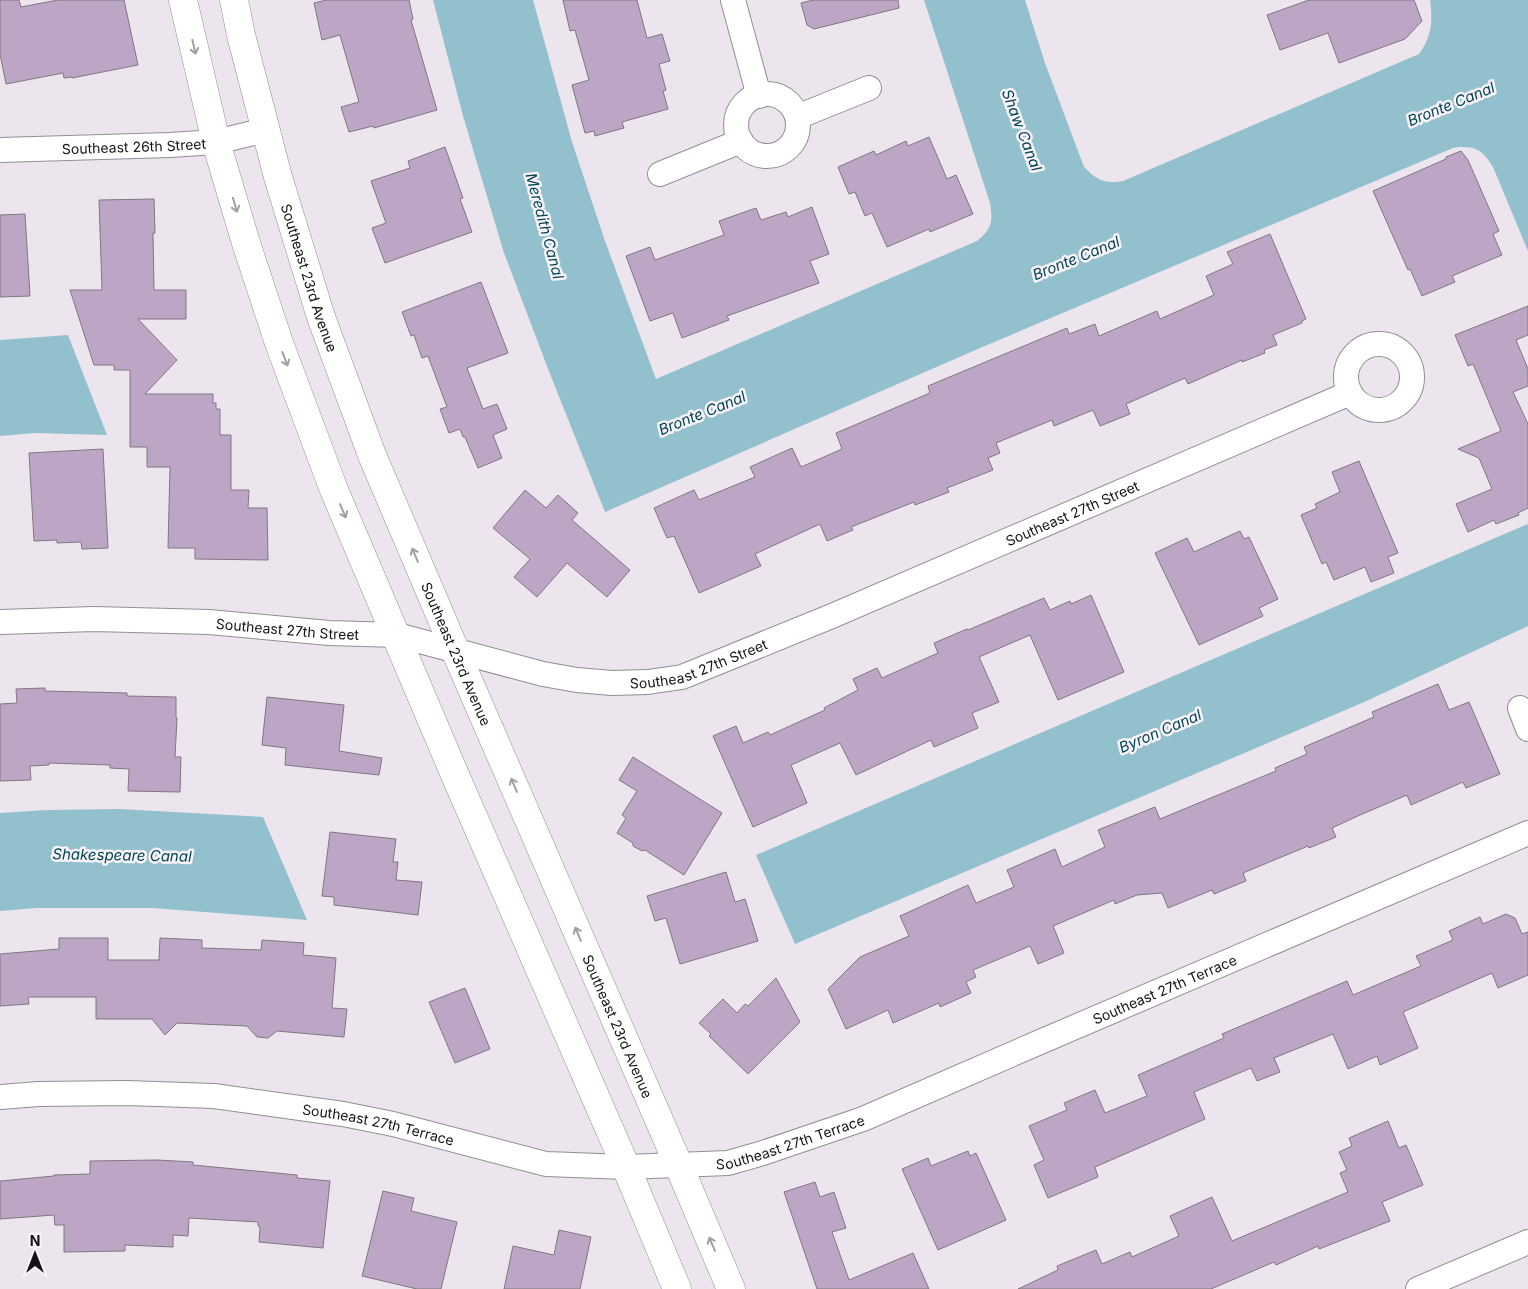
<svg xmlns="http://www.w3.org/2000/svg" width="1528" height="1289" font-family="Inter,sans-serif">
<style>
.water{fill:#93c0cd}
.building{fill:#bda6c5;stroke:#7e7880}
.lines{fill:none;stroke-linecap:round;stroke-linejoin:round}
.street-casing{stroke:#938d95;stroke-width:26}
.secondary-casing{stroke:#938d95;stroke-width:29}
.street{stroke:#fff;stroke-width:24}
.secondary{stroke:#fff;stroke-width:28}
.oneway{stroke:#a1a0a1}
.labels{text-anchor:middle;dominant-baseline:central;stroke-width:5;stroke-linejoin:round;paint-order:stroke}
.street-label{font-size:14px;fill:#141215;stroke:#f9f3fb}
.water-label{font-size:15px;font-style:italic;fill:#004553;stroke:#f9f3fb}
</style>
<rect width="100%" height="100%" fill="#ece5ee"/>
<g class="water">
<path d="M 433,0 L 533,0 L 572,142 L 605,241 L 656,379 L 977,241 C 992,229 993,221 990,203 L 924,0 L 1025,0 L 1045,63 L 1084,167 C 1097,180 1104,184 1123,181 L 1419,54 C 1432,36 1433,21 1430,0 L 1528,0 L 1528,251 L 1493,167 C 1482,149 1474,145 1453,148 L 980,348 L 605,512 L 550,374 L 504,253 L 463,116 Z"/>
<path d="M 68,335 L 107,435 L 35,433 L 0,436 L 0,340 Z"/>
<path d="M 1528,524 L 1528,626 L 1362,703 L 795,944 L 756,855 Z"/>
<path d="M 119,809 L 263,817 L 307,920 L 153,908 L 37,908 L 0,911 L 0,813 L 47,810 Z"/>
</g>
<g class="building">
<path d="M 0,0 L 19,0 L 21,7 L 58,0 L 124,0 L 138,65 L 72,78 L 72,77 L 64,78 L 63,73 L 6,84 L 0,54 Z"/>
<path d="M 326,0 L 409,0 L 413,19 L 411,20 L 437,110 L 374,128 L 373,126 L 349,132 L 341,107 L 359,102 L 340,35 L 322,40 L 314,3 Z"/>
<path d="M 563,0 L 637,0 L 647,38 L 662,34 L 670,61 L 659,64 L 666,90 L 663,91 L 668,109 L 622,122 L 624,128 L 595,136 L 594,131 L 585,133 L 572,85 L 589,80 L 575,30 L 570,31 Z"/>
<path d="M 813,0 L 898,0 L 899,8 L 814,29 L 807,25 L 801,3 Z"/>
<path d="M 1309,0 L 1414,0 L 1422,21 L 1405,39 L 1339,63 L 1328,33 L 1280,50 L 1267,15 Z"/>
<path d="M 929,137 L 947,179 L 956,175 L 973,214 L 930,232 L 929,229 L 887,247 L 872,213 L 865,216 L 855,192 L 849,194 L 838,167 L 874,151 L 876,155 L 906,141 L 908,146 Z"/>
<path d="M 445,147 L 463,198 L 460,199 L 472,232 L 385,263 L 372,228 L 386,223 L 371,181 L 410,168 L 408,161 Z"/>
<path d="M 1461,151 L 1468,160 L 1499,231 L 1493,234 L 1502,255 L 1452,276 L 1455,282 L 1422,296 L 1410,269 L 1408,270 L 1373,191 L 1446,159 L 1446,157 Z"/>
<path d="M 154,199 L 155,233 L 153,233 L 154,290 L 186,290 L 186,319 L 138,319 L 177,360 L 145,394 L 213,394 L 213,403 L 216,403 L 216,409 L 220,409 L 220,435 L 231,435 L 231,490 L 249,490 L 248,508 L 267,508 L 268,560 L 195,559 L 195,548 L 168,548 L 170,467 L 147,467 L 147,447 L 130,447 L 130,370 L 114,370 L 114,365 L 94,365 L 70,290 L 102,290 L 99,200 Z"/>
<path d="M 812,207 L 829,254 L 810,261 L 819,283 L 727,316 L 729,320 L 682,338 L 673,313 L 650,321 L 626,256 L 650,247 L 655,260 L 724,235 L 719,221 L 756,208 L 761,220 L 786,212 L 788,217 Z"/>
<path d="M 25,214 L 30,296 L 0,297 L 0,215 Z"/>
<path d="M 1270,234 L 1306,319 L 1302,321 L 1302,323 L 1273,335 L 1277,345 L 1264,350 L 1265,353 L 1242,362 L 1242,360 L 1188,384 L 1185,378 L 1126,404 L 1130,414 L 1100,426 L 1093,410 L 1054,426 L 1052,420 L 996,443 L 1000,453 L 988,458 L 993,470 L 947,488 L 949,492 L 915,505 L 914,502 L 851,527 L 853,530 L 827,541 L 820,524 L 755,554 L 761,566 L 699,593 L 674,536 L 667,538 L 654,508 L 694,490 L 699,500 L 755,477 L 750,467 L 792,448 L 801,467 L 842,449 L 836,433 L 930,393 L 928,386 L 1067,328 L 1069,334 L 1095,324 L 1099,336 L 1157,311 L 1160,319 L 1214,295 L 1206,276 L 1233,264 L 1227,252 Z"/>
<path d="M 481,282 L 508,353 L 467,368 L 483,409 L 497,404 L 507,429 L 493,435 L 502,458 L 478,468 L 465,437 L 463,437 L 460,429 L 449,433 L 440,409 L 447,407 L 428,356 L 422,358 L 414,335 L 411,336 L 402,312 Z"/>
<path d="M 1528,306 L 1528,335 L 1516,340 L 1528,369 L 1528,386 L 1513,392 L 1528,424 L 1528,508 L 1518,513 L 1519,515 L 1496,524 L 1494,520 L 1468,532 L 1456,504 L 1492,489 L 1479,458 L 1458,449 L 1501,431 L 1473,364 L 1468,366 L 1455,335 Z"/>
<path d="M 103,449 L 108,548 L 82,549 L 81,542 L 57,543 L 57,540 L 34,541 L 29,453 Z"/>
<path d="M 1359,461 L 1398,553 L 1388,557 L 1394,573 L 1371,582 L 1365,567 L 1334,580 L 1326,562 L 1322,564 L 1301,515 L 1317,508 L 1315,504 L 1340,492 L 1332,472 Z"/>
<path d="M 525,490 L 546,508 L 558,495 L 578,513 L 572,520 L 630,570 L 607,597 L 567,563 L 537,597 L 514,577 L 530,559 L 493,528 Z"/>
<path d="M 1240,531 L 1244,539 L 1249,537 L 1278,599 L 1259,608 L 1263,616 L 1199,645 L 1155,553 L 1187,538 L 1194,552 Z"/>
<path d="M 1091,595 L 1124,672 L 1058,700 L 1030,635 L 979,657 L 999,702 L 972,713 L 978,728 L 934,747 L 931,740 L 856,775 L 840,743 L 791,765 L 807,803 L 753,827 L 713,736 L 736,726 L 743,743 L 768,732 L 770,735 L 825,710 L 824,708 L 858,690 L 853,679 L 877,668 L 882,678 L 938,653 L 934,643 L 967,629 L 968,630 L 1044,598 L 1050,610 L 1070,601 L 1071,604 Z"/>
<path d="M 1438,684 L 1449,710 L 1469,702 L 1500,774 L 1466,788 L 1463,782 L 1411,805 L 1407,795 L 1360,815 L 1332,828 L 1336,837 L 1309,848 L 1308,846 L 1243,873 L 1246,881 L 1214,894 L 1212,890 L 1168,908 L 1162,893 L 1137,895 L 1115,904 L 1114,900 L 1053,926 L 1064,953 L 1038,964 L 1030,946 L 973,970 L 976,977 L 966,982 L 971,993 L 940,1007 L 939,1003 L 893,1023 L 888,1010 L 846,1029 L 828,989 L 860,957 L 909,936 L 900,916 L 968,885 L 976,903 L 1014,887 L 1007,870 L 1055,849 L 1062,867 L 1105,847 L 1098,830 L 1155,807 L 1160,819 L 1276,771 L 1275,768 L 1307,754 L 1304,747 L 1374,717 L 1372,712 Z"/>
<path d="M 45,688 L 45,691 L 127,693 L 127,696 L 176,697 L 176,718 L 177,718 L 175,757 L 181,757 L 180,792 L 128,791 L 129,769 L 110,768 L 110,765 L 49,763 L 49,765 L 30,766 L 31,780 L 0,781 L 0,704 L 17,703 L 16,689 Z"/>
<path d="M 267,697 L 344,705 L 339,751 L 382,758 L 379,775 L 285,765 L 286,748 L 262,745 Z"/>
<path d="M 633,757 L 722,813 L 684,875 L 645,850 L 642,851 L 633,846 L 633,843 L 617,833 L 626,818 L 622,815 L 637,791 L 619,780 Z"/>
<path d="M 330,832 L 396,839 L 393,862 L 398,862 L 396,880 L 422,882 L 418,915 L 334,905 L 334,897 L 322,896 Z"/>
<path d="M 726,872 L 735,902 L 745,899 L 758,941 L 680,964 L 666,918 L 655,921 L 647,896 Z"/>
<path d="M 1506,914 L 1515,918 L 1522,934 L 1528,932 L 1528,975 L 1498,988 L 1492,973 L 1403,1012 L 1418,1048 L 1380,1065 L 1377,1056 L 1348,1069 L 1333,1034 L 1274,1058 L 1280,1072 L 1257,1081 L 1251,1068 L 1194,1092 L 1205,1119 L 1095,1167 L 1098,1177 L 1048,1198 L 1034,1165 L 1044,1160 L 1029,1126 L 1067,1110 L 1064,1103 L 1095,1090 L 1105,1113 L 1147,1096 L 1138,1075 L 1224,1038 L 1222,1034 L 1347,981 L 1353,995 L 1421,966 L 1416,956 L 1453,940 L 1449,931 L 1480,917 L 1483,924 Z"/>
<path d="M 59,938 L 108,938 L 108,960 L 159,960 L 160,938 L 202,940 L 202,948 L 261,950 L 262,940 L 304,943 L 303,955 L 336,958 L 332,1008 L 347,1009 L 344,1037 L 277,1031 L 268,1038 L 257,1037 L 247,1026 L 177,1023 L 165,1035 L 152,1019 L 96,1019 L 96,997 L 28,997 L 29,1004 L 0,1006 L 0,954 L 59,949 Z"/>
<path d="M 776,978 L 800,1022 L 748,1074 L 709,1036 L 711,1034 L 699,1023 L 723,999 L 737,1013 L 745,1004 L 748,1006 Z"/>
<path d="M 465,988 L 490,1049 L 455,1063 L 429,1002 Z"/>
<path d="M 1388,1121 L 1399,1148 L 1406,1145 L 1423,1185 L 1382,1202 L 1390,1221 L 1319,1249 L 1318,1246 L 1276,1265 L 1274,1262 L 1211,1289 L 1018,1289 L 1058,1270 L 1057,1266 L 1096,1250 L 1102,1264 L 1130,1252 L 1132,1257 L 1179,1236 L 1170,1216 L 1212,1197 L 1232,1241 L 1348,1192 L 1340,1173 L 1347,1170 L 1339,1152 L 1352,1146 L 1349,1138 Z"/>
<path d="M 968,1151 L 970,1156 L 976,1153 L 1006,1220 L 938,1250 L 902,1169 L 928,1158 L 931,1166 Z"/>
<path d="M 157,1160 L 193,1162 L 193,1165 L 297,1175 L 297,1178 L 330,1181 L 323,1248 L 259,1242 L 260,1227 L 258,1226 L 258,1222 L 189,1218 L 188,1236 L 173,1235 L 173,1247 L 125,1245 L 125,1251 L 64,1252 L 64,1225 L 55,1225 L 54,1215 L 0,1219 L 0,1181 L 54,1176 L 54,1175 L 90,1174 L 90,1161 Z"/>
<path d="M 815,1182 L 820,1197 L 834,1192 L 846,1228 L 832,1232 L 849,1280 L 913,1253 L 929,1289 L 817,1289 L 784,1192 Z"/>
<path d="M 383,1191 L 414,1198 L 411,1211 L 457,1222 L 441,1289 L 417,1289 L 362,1276 Z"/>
<path d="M 559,1230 L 591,1237 L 580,1289 L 504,1289 L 513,1246 L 554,1255 Z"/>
</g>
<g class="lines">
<g class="street-casing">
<g id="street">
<path d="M 733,0 L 759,96"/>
<circle cx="767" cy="125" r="31"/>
<path d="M 797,117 L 869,88"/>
<path id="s1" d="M 0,150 L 170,145 L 216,142 L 266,130"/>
<path d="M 660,174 L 741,141"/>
<circle cx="1379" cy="377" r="33"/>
<path id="s2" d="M 0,622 L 94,619 L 209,622 L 329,633 L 397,635 L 543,674 L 577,680 L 612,683 L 648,682 L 682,677 L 832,616 L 1350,393"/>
<path d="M 1520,708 L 1528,729"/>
<path id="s3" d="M 0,1097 L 39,1094 L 127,1093 L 214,1096 L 343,1114 L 393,1124 L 546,1164 L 626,1167 L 728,1163 L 763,1153 L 863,1119 L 1040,1042 L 1528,833"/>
<path d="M 1418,1289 L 1528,1242"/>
</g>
</g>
<g class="secondary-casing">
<g id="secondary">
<path d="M 183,0 L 216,142 L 246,243 L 279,343 L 334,490 L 455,775 L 626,1167 L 677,1289"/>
<path id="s4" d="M 234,0 L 241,35 L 278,177 L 321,317 L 372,455 L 455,650 L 679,1166 L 731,1289"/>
</g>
</g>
<use href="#street" class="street"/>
<use href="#secondary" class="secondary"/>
</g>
<defs><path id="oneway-shaft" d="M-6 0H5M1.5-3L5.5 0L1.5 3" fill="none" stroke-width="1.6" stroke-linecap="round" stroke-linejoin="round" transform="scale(1.25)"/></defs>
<g class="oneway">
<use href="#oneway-shaft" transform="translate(194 47) rotate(77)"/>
<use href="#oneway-shaft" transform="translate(235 205) rotate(74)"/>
<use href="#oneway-shaft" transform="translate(285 359) rotate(69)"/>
<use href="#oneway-shaft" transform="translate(343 511) rotate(67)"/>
<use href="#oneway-shaft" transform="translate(415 555) rotate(-113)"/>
<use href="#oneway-shaft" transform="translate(514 785) rotate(-113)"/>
<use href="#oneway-shaft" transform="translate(578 934) rotate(-113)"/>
<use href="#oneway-shaft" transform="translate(712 1244) rotate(-113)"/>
</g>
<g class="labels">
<g class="street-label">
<text stroke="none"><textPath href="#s1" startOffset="134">Southeast 26th Street</textPath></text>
<text stroke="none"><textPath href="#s4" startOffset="288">Southeast 23rd Avenue</textPath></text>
<text stroke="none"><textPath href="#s2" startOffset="1112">Southeast 27th Street</textPath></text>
<text stroke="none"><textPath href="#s2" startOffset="288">Southeast 27th Street</textPath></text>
<text stroke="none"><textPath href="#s4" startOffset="692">Southeast 23rd Avenue</textPath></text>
<text stroke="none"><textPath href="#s2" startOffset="708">Southeast 27th Street</textPath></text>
<text stroke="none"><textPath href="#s3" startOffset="1206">Southeast 27th Terrace</textPath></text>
<text stroke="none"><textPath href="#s4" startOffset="1098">Southeast 23rd Avenue</textPath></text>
<text stroke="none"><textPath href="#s3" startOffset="381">Southeast 27th Terrace</textPath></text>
<text stroke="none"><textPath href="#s3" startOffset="801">Southeast 27th Terrace</textPath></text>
</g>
<g class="water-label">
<text transform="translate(1451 104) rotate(-22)">Bronte Canal</text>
<text transform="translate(1022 130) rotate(69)">Shaw Canal</text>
<text transform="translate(545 226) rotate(75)">Meredith Canal</text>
<text transform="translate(1076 258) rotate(-22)">Bronte Canal</text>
<text transform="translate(702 413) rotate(-22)">Bronte Canal</text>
<text transform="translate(1160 731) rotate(-23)">Byron Canal</text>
<text transform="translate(122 855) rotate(1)">Shakespeare Canal</text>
</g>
</g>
<g transform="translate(35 1254)" stroke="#f9f3fb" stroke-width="4" paint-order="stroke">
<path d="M0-4L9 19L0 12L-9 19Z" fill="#141215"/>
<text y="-8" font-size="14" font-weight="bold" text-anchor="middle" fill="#141215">N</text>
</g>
</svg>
